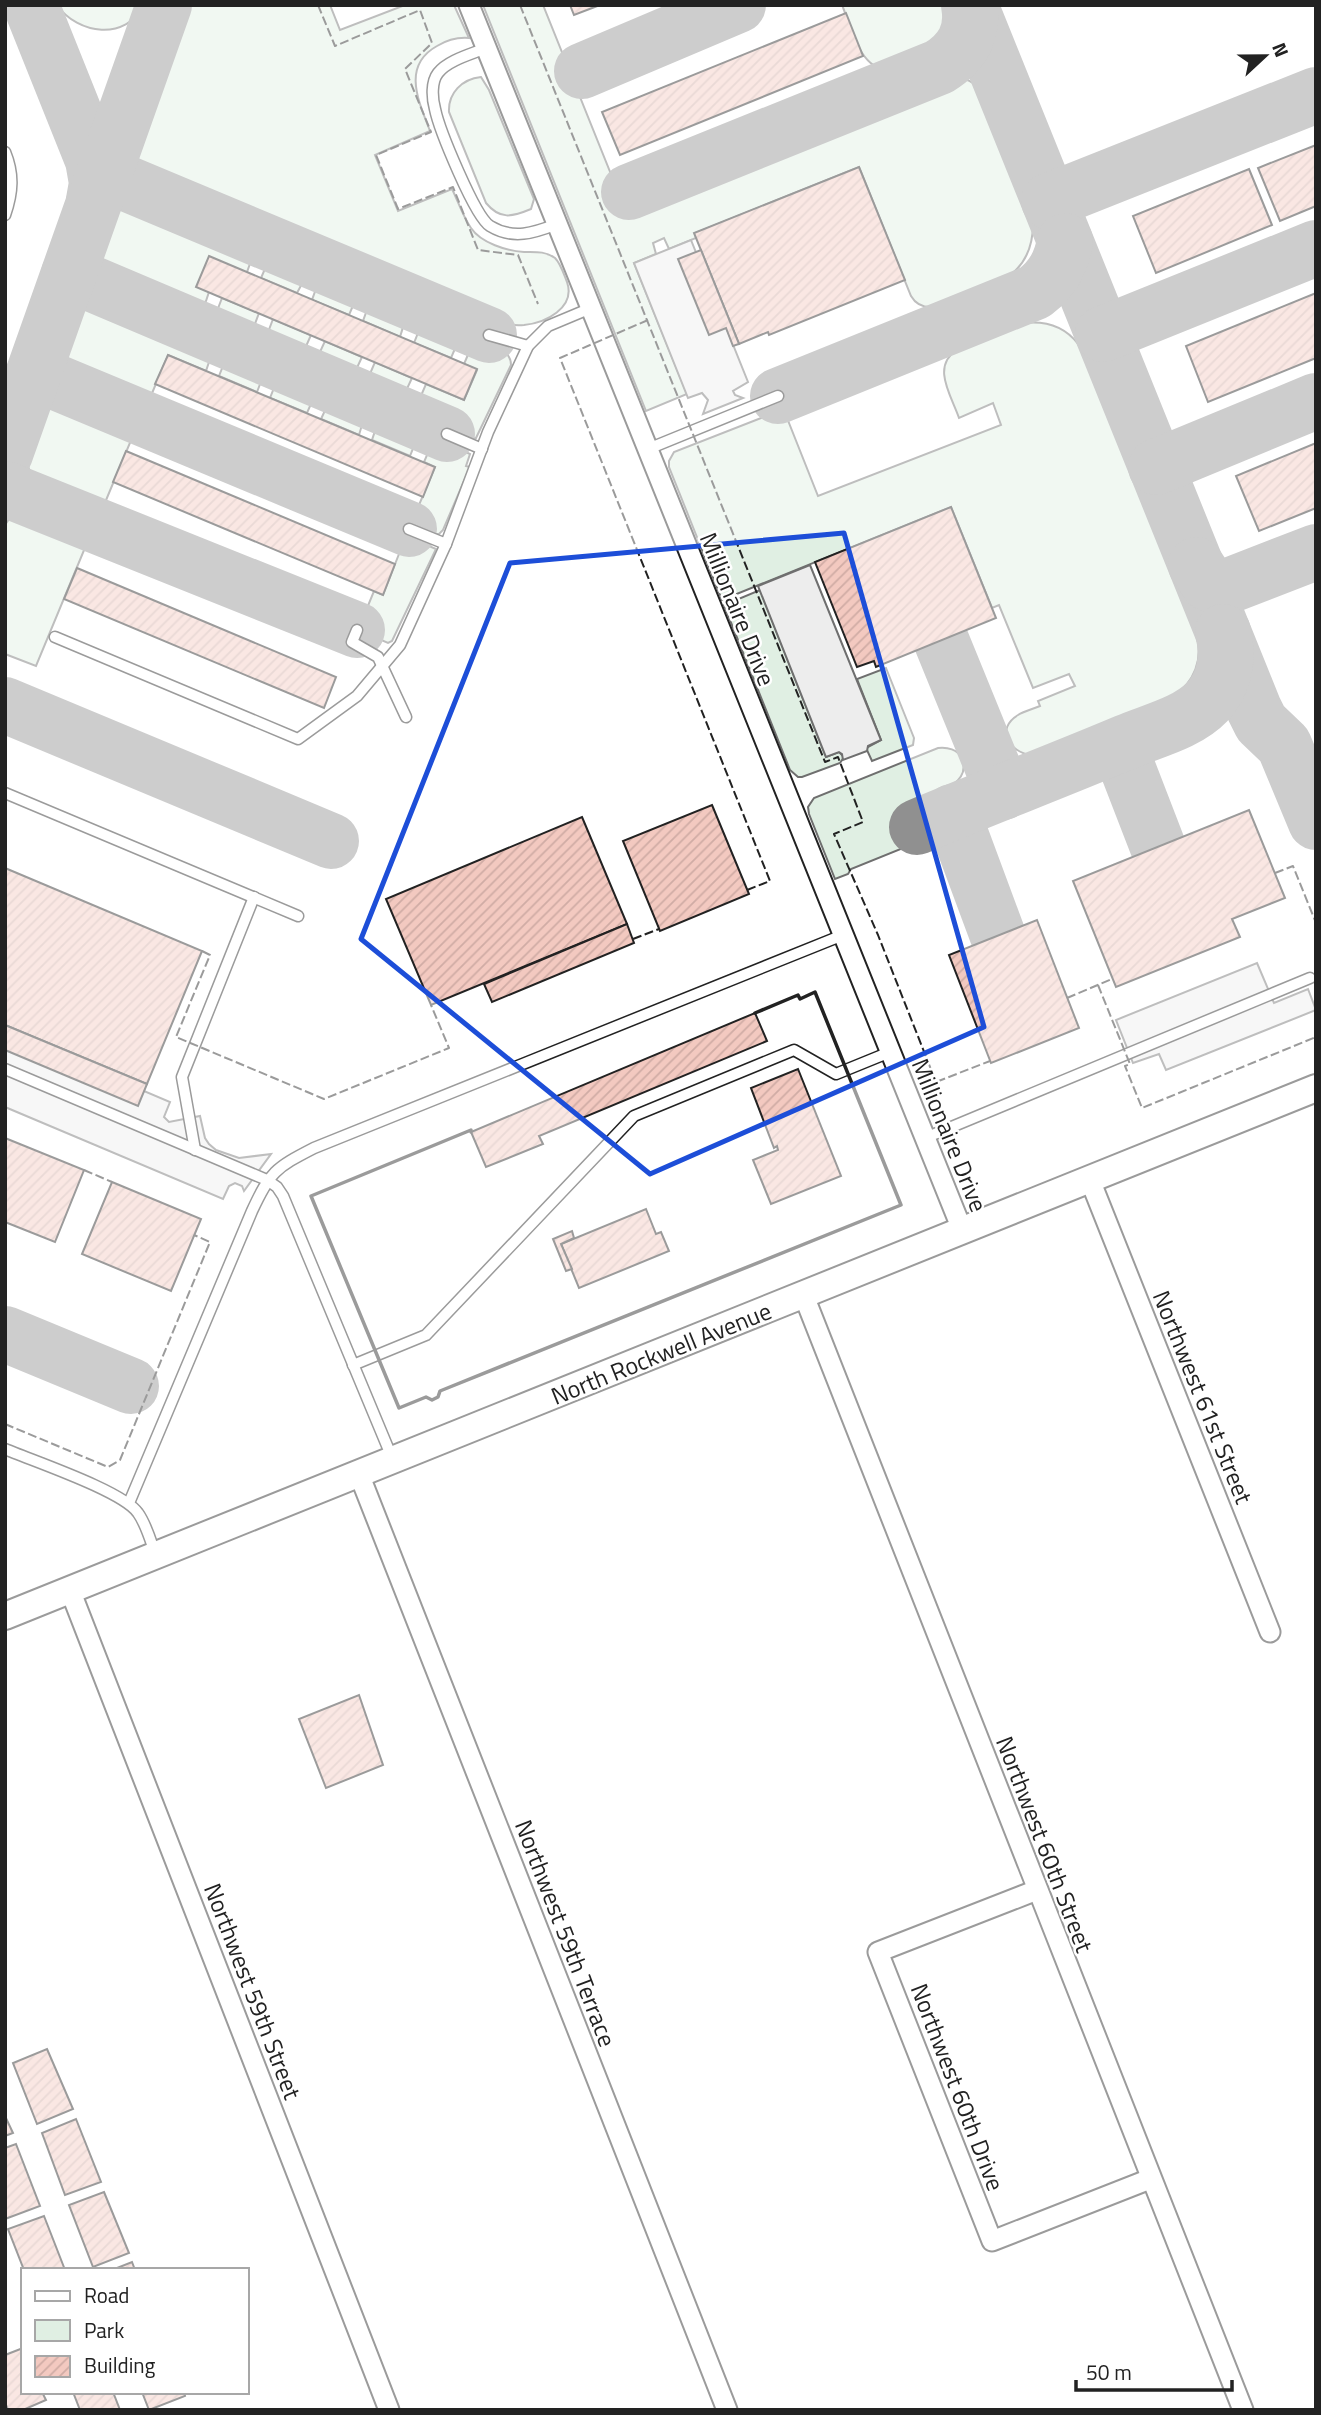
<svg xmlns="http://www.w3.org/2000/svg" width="1321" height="2415" font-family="'Titillium Web',sans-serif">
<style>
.green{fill:#e0efe3;stroke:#6f6f6f;stroke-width:2}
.parking{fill:#ededed;stroke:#6f6f6f;stroke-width:2}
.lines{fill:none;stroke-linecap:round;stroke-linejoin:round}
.taxiway{stroke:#909090;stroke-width:56}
.building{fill:url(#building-hatch);stroke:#222;stroke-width:2}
.service-casing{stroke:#222;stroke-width:13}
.minor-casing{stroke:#222;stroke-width:23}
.secondary-casing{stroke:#222;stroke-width:30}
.service{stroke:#fff;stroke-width:10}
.minor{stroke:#fff;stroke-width:19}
.secondary{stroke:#fff;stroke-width:26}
.fence{stroke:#222;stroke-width:2;stroke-dasharray:9 3.5;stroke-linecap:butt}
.wall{stroke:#222;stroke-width:3.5}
.marked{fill:none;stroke:#1d4ed8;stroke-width:5;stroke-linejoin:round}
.labels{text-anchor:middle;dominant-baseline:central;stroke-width:5;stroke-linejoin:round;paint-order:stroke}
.street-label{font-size:24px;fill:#222;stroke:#fff}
</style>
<defs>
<pattern id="building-hatch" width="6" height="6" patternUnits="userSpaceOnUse" patternTransform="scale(1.75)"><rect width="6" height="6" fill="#f3c9c0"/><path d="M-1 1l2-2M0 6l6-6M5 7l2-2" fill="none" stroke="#d0aca5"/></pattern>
</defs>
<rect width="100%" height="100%" fill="#fff"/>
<g class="green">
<path d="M 57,5 L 144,5 C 126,41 78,35 57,5 Z"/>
<path d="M 185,5 L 330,5 L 340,30 L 405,5 L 454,5 L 469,38 C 457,37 447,40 437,46 C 401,66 419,102 430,131 L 375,155 L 398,211 L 452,189 C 458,201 463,217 471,228 C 481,243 507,251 524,252 C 535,252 546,251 555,258 C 561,264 564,275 567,282 C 576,308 545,323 524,325 C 509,326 495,323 481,319 L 161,185 C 146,178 134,170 132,153 Z"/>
<path d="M 483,5 L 543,5 L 625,209 L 941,81 C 955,76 966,76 978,87 L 1033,224 C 1033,281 986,288 943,305 C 930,309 918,308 911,296 L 859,167 L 695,233 L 696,238 L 669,249 L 664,238 L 653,243 L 656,254 L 634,263 L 687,394 L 646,411 Z"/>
<path d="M 842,5 L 945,5 L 951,21 L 948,42 C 939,53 927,57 915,62 C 906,65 897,70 888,70 C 859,69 851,26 842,5 Z"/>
<path d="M 481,77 L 489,90 L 534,199 L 531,209 C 512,217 500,220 486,203 L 449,112 C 448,93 462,79 481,77 Z"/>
<path d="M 134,201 L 247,246 L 252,258 L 247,272 L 209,292 L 206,301 L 195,312 L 111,280 L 99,265 L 97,252 L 111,213 L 127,202 Z"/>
<path d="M 277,260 L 298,268 L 304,280 L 297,293 L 261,278 L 267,264 Z"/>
<path d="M 327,280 L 350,290 L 355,301 L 349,315 L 312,300 L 317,286 Z"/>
<path d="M 222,298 L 259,313 L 253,329 L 243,334 L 219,324 L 217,311 Z"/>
<path d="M 96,301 L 105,301 L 206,343 L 212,353 L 206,371 L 168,355 L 150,398 L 142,403 L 79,377 C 68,367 64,357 68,343 L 65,341 L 76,312 Z"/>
<path d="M 380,303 C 401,311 409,312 400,337 L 363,321 L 368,307 Z"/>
<path d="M 273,319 L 311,335 L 304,351 L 293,355 L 270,344 L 267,335 Z"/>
<path d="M 1025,323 C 1046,321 1065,327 1078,344 L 1081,343 L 1198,632 L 1196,634 C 1204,659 1194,682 1173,697 L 1031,755 C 1009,752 995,729 1018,715 C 1024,711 1033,709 1040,706 L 1038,701 L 1075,686 L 1069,674 L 1033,688 L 999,605 L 992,608 L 951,507 L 722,600 L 669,467 L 669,461 L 674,452 L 774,413 L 783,414 L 787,418 L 818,496 L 1001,425 L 993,403 L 959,418 C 951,395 931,366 957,350 Z"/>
<path d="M 430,324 L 453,334 L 457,344 L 451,358 L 414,343 L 420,328 Z"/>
<path d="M 325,341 L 362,357 L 355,372 L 344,376 L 322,367 L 319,354 Z"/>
<path d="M 486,345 C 498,349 511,351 511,365 L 476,438 L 470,439 L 450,429 L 453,422 L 424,409 L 420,398 L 426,384 L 464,400 L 477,370 L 464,364 L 470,350 L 485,347 Z"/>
<path d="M 239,357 L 258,366 L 262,379 L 257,392 L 219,376 L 225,361 Z"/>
<path d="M 375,362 L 412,378 L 405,393 L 395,398 L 372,387 L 369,376 Z"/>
<path d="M 289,378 L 308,386 L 314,397 L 307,413 L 270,398 L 276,383 Z"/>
<path d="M 339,399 C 361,409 368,409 359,435 L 321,419 L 328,404 Z"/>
<path d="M 61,403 L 68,404 L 129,429 L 132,438 L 104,505 L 95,510 C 69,499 19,490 29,452 L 27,450 L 38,418 L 41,419 L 48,408 Z"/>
<path d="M 390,420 L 411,429 L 416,441 L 410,456 L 372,440 L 377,425 Z"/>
<path d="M 447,443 L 470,454 L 466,466 L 470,467 L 443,530 L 439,534 L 433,534 L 411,524 L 435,467 L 424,462 L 430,448 Z"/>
<path d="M 20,514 L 32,515 L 84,536 L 87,543 L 36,666 L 5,654 L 5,525 L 9,519 Z"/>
<path d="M 406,536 L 436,549 L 392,641 L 388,643 L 358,630 L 374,591 L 383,595 Z"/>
<path d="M 760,590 L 826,757 L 839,752 L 844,757 L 840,763 L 802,777 L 798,777 L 790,770 L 724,605 Z"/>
<path d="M 886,668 L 914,738 L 913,745 L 872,761 L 866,748 L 881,740 L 857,679 Z"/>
<path d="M 938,748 C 947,747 958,749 962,759 C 973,787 926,796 908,804 L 923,840 L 851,869 L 848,874 L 835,879 L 809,814 L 808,807 L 814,798 Z"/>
</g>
<g class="parking">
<path d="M 691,240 L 748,382 L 733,391 L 735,395 L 743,398 L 703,414 L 708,400 L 702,393 L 688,398 L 634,263 Z"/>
<path d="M 810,565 L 881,740 L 868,746 L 867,751 L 843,760 L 842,754 L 839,752 L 826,757 L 758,586 Z"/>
<path d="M 1257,963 L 1274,1003 L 1308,989 L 1316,1010 L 1166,1070 L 1159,1054 L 1133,1063 L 1116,1020 Z"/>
<path d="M 5,1032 L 170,1102 L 164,1117 L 169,1122 L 200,1116 L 205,1138 L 209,1144 L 216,1150 L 239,1158 L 271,1154 L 244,1191 L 242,1186 L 235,1183 L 229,1186 L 223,1199 L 5,1107 Z"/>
</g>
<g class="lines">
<g class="taxiway">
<path d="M 31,5 L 93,160 L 97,183 L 94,200"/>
<path d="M 970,5 L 1254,709 L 1261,723 L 1284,745 L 1316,822"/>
<path d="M 582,71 L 738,5"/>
<path d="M 104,174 L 489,335"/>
<path d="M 629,192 L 939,67 C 962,53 974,33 969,5"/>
<path d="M 1049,201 L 1316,95"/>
<path d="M 69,274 L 447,434"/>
<path d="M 1103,334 L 1316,248"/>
<path d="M 34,373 L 409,529"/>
<path d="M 778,396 L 1035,292 C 1053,278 1061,263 1065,241"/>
<path d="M 5,454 L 164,5"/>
<path d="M 1156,467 L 1316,401"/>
<path d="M 5,489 L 357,630"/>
<path d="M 1196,565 L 1208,583 L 1223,588 L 1316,552"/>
<path d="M 941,640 L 1003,792"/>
<path d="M 5,705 L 331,841"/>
<path d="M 1119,746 L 1158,847"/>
<path d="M 952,812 L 998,936"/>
<path d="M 917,827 C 986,798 1057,771 1126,742 C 1152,731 1187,723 1207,702 C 1225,683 1229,656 1223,632"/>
<path d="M 5,1334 L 131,1386"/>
</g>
</g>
<g class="building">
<path d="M 570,5 L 600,5 L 574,15 Z"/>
<path d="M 846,13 L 863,56 L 620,155 L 602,112 Z"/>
<path d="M 1316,145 L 1316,206 L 1280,221 L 1258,168 Z"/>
<path d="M 859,167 L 905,280 L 769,335 L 768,332 L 739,344 L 694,233 Z"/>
<path d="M 1249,169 L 1272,225 L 1156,273 L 1133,216 Z"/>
<path d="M 701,250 L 739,344 L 733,346 L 726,328 L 709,335 L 678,259 Z"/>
<path d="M 209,256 L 477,369 L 464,400 L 196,287 Z"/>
<path d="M 1316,293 L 1316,358 L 1208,402 L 1186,346 Z"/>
<path d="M 168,355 L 435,467 L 423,497 L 155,384 Z"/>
<path d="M 1316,443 L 1316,508 L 1259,531 L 1236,476 Z"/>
<path d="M 126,451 L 395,564 L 383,595 L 113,482 Z"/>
<path d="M 951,507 L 996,618 L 876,667 L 874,661 L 857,667 L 815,562 Z"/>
<path d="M 77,568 L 336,677 L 324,708 L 64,599 Z"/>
<path d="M 712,805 L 749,894 L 660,931 L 623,841 Z"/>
<path d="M 1249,810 L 1285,898 L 1232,919 L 1240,937 L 1116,987 L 1073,881 Z"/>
<path d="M 582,817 L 627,924 L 431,1005 L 386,899 Z"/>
<path d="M 5,868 L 202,951 L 147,1084 L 5,1025 Z"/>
<path d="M 1037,920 L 1079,1028 L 991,1063 L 949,955 Z"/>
<path d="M 627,924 L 634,943 L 492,1002 L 484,984 Z"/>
<path d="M 755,1013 L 767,1041 L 539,1136 L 543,1144 L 486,1167 L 471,1132 Z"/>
<path d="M 5,1025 L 147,1084 L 138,1106 L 5,1050 Z"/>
<path d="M 798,1069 L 841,1176 L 771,1204 L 753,1160 L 778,1150 L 777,1146 L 774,1148 L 751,1088 Z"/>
<path d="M 5,1138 L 84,1170 L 55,1242 L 5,1222 Z"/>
<path d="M 112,1182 L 201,1219 L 171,1291 L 82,1254 Z"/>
<path d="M 646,1209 L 656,1234 L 661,1232 L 669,1251 L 579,1288 L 561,1244 Z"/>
<path d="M 572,1231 L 574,1238 L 561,1244 L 572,1269 L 566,1271 L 553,1239 Z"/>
<path d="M 359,1695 L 383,1765 L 326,1788 L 299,1719 Z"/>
<path d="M 47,2049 L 73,2109 L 37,2124 L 13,2063 Z"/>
<path d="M 5,2116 L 13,2133 L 5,2136 Z"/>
<path d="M 76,2119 L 101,2182 L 65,2195 L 42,2133 Z"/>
<path d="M 16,2144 L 40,2206 L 5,2219 L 5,2148 Z"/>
<path d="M 104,2192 L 129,2253 L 93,2267 L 69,2205 Z"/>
<path d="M 44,2216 L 65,2270 L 24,2270 L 8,2229 Z"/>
<path d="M 132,2262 L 135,2270 L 112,2270 Z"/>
<path d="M 23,2348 L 23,2392 L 42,2392 L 46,2400 L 23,2410 L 8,2410 L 5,2402 L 5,2355 Z"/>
<path d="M 73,2392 L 113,2392 L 120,2410 L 80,2410 Z"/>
<path d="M 142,2392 L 184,2392 L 185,2396 L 149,2410 Z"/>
</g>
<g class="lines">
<g class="service-casing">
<g id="service">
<path d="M 486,48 C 472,54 448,60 438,73 C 431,82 432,98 435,109 C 439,129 475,217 490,226 C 513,240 534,233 557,224"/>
<path d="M 5,152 C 14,174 13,192 5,215"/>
<path d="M 489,335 L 528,346"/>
<path d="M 447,434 L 482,449"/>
<path d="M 648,449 L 778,396"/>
<path d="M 409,529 L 446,544"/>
<path d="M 357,630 L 352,642 L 378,657 L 406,717"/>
<path d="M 55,637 L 298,739 L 357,696 L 400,645 L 446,544 L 488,432 L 528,346 L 548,326 L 591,308"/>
<path d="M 5,793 L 298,916"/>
<path d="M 5,1069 L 267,1180 L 277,1187 L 283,1196 L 393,1460"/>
<path d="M 925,1138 L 1310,978"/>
<path d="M 195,1150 L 182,1077 L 254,897"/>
<path d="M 353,1365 L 426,1335 L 634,1116 L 794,1050 L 836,1074 L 890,1052"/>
<path d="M 5,1449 C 33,1461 123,1491 138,1513 C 146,1524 150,1539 155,1553"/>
<path d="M 129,1503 L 252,1211 C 270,1172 275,1168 314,1148 L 843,935"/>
</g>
</g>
<g class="minor-casing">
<g id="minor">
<path d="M 469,5 L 963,1232"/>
<path d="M 1090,1180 L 1270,1632"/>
<path d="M 804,1296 L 1243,2410"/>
<path d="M 359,1474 L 727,2410"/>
<path d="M 70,1590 L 389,2410"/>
<path d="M 1037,1890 L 878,1952 L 992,2241 L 1150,2179"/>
</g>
</g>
<g class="secondary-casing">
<path id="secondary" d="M 5,1616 L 1316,1088"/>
</g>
<use href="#service" class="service"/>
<use href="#minor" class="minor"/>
<use href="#secondary" class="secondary"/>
<g class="fence">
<path d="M 318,5 L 335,46 L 420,10 L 432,43 L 405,69 L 431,132 L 376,155 L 398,209 L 453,187 L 478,250 L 518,255 L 538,304"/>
<path d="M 520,5 L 825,762 L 838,757 L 863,822 L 834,834 L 878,935 L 936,1082 L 990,1061"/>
<path d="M 648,320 L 560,358 L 770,881 L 747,890"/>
<path d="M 1275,873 L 1293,866 L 1316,923"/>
<path d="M 633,939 L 659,929"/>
<path d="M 202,951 L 210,955 L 176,1037 L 324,1099 L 449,1048 L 431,1005"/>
<path d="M 1098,985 L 1130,1064 L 1125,1066 L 1142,1108 L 1316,1037"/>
<path d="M 1067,998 L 1112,979"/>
<path d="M 84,1170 L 112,1182"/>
<path d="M 5,1424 L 108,1467 L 120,1460 L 210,1242 L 194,1235"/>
</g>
<path class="wall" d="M 471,1132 L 471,1130 L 311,1196 L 399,1408 L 426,1397 L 432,1400 L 438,1397 L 440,1391 L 901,1205 L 815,992 L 800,999 L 798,995 L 755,1013"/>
</g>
<path d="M0 0H1321V2415H0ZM 844,533 L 984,1027 L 650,1174 L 361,939 L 510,563 Z" fill="#fff" fill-opacity=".55" fill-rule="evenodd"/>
<path class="marked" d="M 844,533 L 984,1027 L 650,1174 L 361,939 L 510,563 Z"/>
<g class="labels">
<g class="street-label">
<text transform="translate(738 609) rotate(68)">Millionaire Drive</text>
<text transform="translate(950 1135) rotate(68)">Millionaire Drive</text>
<text transform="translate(661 1353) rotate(-22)">North Rockwell Avenue</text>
<text transform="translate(1203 1397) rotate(68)">Northwest 61st Street</text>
<text transform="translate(1045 1844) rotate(69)">Northwest 60th Street</text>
<text transform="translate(566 1933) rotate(69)">Northwest 59th Terrace</text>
<text transform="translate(253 1991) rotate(69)">Northwest 59th Street</text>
<text transform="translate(958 2087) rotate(69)">Northwest 60th Drive</text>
</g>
</g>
<rect width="1321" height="2415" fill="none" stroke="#222222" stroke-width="14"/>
<rect x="21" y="2268" width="228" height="126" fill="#ffffff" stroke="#a7a7a7" stroke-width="2"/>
<rect x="35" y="2291" width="35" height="10" fill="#ffffff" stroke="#a7a7a7" stroke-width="2"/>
<text x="84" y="2303" font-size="21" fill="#222222">Road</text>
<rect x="35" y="2320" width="35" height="21" fill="#e0efe3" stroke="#a7a7a7" stroke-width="2"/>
<text x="84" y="2338" font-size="21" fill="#222222">Park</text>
<rect x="35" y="2356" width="35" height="21" fill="url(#building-hatch)" stroke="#a7a7a7" stroke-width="2"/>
<text x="84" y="2373" font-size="21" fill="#222222">Building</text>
<g transform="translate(1265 56) rotate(68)" stroke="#ffffff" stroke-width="5" paint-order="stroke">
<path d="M0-5L12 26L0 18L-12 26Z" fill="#222222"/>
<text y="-10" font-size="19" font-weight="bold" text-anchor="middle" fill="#222222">N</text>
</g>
<path d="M1076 2380v10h156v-10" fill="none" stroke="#222222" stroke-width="3.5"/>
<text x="1086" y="2380" font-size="21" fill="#222222" stroke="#ffffff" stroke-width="5" paint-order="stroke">50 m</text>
</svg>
